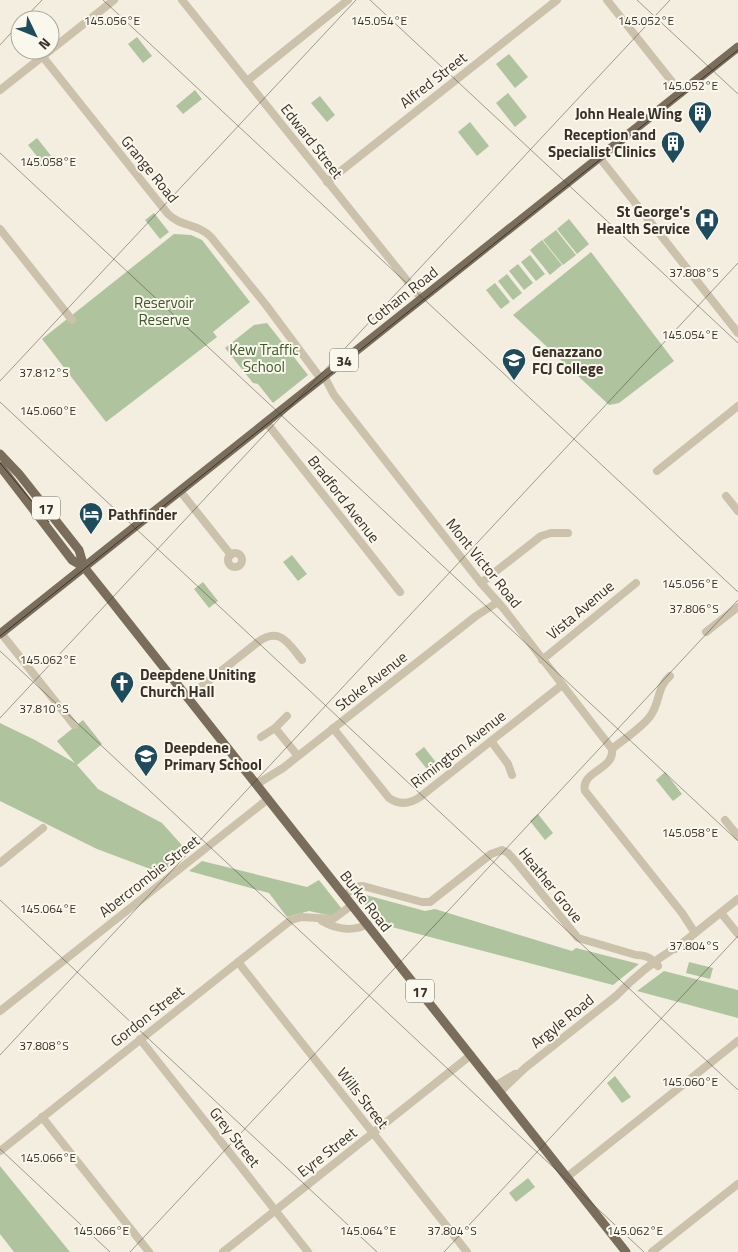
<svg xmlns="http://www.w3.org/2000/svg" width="738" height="1252" font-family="'Titillium Web',sans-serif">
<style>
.green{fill:#b0c39f}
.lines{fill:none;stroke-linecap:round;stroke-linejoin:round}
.minor{stroke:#ccc1ab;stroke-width:8}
.major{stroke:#7b6d5c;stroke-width:9}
.tram{stroke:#3a322a;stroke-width:1}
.ticks{fill:none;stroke:#3a322a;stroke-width:1;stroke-opacity:0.45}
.labels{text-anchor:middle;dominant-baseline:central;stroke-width:4;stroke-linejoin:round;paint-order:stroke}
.shield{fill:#faf7ec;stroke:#746d64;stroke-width:1}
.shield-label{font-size:14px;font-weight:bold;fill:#3a322a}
.street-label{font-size:15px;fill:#3a322a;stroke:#faf7ec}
.poi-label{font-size:15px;font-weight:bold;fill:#3a322a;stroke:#faf7ec;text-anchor:start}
.park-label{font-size:15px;fill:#40582e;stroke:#faf7ec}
.ticks-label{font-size:12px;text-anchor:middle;fill:#3a322a;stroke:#faf7ec;stroke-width:4;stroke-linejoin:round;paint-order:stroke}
</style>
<rect width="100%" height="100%" fill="#f3eee0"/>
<g class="green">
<path d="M 137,37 L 152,56 L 143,63 L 128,44 Z"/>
<path d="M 509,54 L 528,77 L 515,88 L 496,64 Z"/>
<path d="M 195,90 L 202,99 L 183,114 L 176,106 Z"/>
<path d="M 508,93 L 527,117 L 515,127 L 496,103 Z"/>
<path d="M 320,96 L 335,115 L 327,122 L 311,103 Z"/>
<path d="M 470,122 L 489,146 L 477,156 L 458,132 Z"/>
<path d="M 37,138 L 52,157 L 43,164 L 28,145 Z"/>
<path d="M 154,213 L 169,232 L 160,239 L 145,220 Z"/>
<path d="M 569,219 L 589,244 L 577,254 L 557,229 Z"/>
<path d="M 556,230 L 576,255 L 563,265 L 543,240 Z"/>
<path d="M 174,234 L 191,235 L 202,240 L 250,302 L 213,332 L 217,337 L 106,422 L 42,339 Z"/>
<path d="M 542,240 L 562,265 L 550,275 L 530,250 Z"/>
<path d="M 591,252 L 674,361 L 619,403 L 609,405 L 513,315 Z"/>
<path d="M 530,255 L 545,274 L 536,281 L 521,262 Z"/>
<path d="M 518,264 L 533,283 L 524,290 L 509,271 Z"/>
<path d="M 507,274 L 522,293 L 513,300 L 498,281 Z"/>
<path d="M 495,283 L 510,302 L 501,309 L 486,290 Z"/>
<path d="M 267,323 L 308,375 L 273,403 L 258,384 L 253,383 L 225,348 L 254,325 Z"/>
<path d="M 292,555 L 307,574 L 298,581 L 283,562 Z"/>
<path d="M 203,582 L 218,601 L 209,608 L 194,589 Z"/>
<path d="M 83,720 L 102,744 L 77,765 L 98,789 L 162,823 L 188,852 L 161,873 L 97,849 L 0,801 L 0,723 L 35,740 L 75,763 L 57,741 Z"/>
<path d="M 424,747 L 439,766 L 430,773 L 415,754 Z"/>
<path d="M 665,772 L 682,794 L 673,801 L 656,780 Z"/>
<path d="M 538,814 L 553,833 L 545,840 L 530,821 Z"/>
<path d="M 202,861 L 307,887 L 319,880 L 342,909 L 332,916 L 309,911 L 287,917 L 269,893 L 189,871 Z"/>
<path d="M 355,892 L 425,911 L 435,909 L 572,951 L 576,948 L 639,964 L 613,985 L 388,926 L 385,929 Z"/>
<path d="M 689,962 L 713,968 L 710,979 L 686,973 Z"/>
<path d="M 664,971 L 738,990 L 738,1018 L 637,991 Z"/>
<path d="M 615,1076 L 631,1097 L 622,1103 L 607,1083 Z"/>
<path d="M 0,1166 L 70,1252 L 14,1252 L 0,1234 Z"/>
<path d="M 528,1178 L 535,1187 L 516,1202 L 509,1193 Z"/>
</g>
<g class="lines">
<g class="minor">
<path d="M 182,0 L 421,298"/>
<path d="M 607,0 L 681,93"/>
<path d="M 43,57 L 168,214 C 181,227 197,223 211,237 L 266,305 L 321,379"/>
<path d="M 247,81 L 348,0"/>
<path d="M 0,90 L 114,0"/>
<path d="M 599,157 L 738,333"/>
<path d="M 327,182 L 557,0"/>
<path d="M 0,229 L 72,320"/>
<path d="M 324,376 L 334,395 L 481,583 L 504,609 L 612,749"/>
<path d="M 266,422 L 400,592"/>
<path d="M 657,471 L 738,406"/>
<path d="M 180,491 L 231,555"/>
<path d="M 726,496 L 738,511"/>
<circle cx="235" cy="560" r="7"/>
<path d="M 481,583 L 541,536 L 551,533 L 568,533"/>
<path d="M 706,632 L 738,607"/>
<path d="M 1,633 L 74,725"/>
<path d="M 542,660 L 636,583"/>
<path d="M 188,697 L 258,642 C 280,626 289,644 302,660"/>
<path d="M 275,728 L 298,756"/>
<path d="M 333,728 L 389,798 C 399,805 410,804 420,797 L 562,685"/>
<path d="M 261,737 L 275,728 L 287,716"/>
<path d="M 491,741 L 508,764 L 512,775"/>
<path d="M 612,749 C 615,770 580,771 585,791 L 682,913 L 695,933"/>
<path d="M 612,749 C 624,739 643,727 651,715 C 660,702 657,687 670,676"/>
<path d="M 257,784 L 283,768 L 476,616 L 498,602"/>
<path d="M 725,820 L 738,836"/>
<path d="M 0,863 L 43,828"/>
<path d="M 345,896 L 354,887 L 363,886 L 422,902 L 430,902 L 491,854 L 502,850 L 508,853 L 516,862 L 578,938 L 636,955 C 646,955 652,958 658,966"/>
<path d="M 721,913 L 738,934"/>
<path d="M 322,921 C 336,929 353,932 368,924"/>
<path d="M 675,949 L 738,899"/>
<path d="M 238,962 L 467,1252"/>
<path d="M 0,1011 L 268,799"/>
<path d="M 140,1039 L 308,1252"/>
<path d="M 495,1086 L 515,1074"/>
<path d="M 500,1092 L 525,1068 L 616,996 C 635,976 655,960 678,946"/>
<path d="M 42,1117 L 149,1252"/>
<path d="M 0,1151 L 291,920 L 302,917 L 333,919 L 352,905"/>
<path d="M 567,1177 L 738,1041"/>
<path d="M 223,1252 L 471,1055"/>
<path d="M 652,1252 L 738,1184"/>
</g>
<g class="major">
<path d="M 0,454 L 19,474 L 79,550 L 84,567"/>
<path d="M 0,466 L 72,560 L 84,567 L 112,602 L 626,1252"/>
<path d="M 0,634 L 738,47"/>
</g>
<g class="tram">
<path d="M 0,463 L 49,522"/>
<path d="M 0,636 L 738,50"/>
</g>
</g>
<path class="ticks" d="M 103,0 L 738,592M 370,0 L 738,343M 637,0 L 738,94M 23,20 L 42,0M 0,45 L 20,23M 0,153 L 738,841M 0,381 L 356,0M 0,402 L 738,1090M 0,651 L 644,1252M 0,718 L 670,0M 0,900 L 377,1252M 0,1055 L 738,263M 0,1149 L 110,1252M 130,1252 L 738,600M 444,1252 L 738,936"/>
<defs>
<g id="building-pin" transform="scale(1.25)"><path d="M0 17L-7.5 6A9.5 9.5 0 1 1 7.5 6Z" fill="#1f4b5c" stroke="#faf7ec"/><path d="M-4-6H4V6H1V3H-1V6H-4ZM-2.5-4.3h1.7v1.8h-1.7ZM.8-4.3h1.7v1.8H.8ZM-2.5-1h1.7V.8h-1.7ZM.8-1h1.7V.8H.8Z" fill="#fff"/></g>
<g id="hospital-pin" transform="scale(1.25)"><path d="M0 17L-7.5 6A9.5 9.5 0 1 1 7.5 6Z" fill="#1f4b5c" stroke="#faf7ec"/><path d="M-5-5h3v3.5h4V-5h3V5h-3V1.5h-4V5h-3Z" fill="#fff"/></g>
<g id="school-pin" transform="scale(1.25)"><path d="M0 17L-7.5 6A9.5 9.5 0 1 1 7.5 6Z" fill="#1f4b5c" stroke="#faf7ec"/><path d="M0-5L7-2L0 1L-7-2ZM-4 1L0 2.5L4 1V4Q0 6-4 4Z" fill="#fff"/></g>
<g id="hotel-pin" transform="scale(1.25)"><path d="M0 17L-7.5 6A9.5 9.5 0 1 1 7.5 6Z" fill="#1f4b5c" stroke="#faf7ec"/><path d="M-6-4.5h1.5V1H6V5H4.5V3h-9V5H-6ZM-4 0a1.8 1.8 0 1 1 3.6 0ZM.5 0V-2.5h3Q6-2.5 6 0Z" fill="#fff"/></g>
<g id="church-pin" transform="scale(1.25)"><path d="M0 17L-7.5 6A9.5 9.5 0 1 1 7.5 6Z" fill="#1f4b5c" stroke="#faf7ec"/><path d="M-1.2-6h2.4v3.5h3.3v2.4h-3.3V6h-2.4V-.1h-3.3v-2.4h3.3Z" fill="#fff"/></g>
</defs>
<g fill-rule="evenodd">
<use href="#building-pin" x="700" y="113"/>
<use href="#building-pin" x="673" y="143"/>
<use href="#hospital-pin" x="707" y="220"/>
<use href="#school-pin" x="514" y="360"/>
<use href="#hotel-pin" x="91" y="514"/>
<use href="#church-pin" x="122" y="683"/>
<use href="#school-pin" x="146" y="756"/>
</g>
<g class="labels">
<g class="shield">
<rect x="330" y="348.5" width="28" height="23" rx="4"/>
<rect x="32" y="496.5" width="28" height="23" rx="4"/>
<rect x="406" y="979.5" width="28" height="23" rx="4"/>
</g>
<g class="shield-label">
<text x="344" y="360">34</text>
<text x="46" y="508">17</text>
<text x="420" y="991">17</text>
</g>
<g class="street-label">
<text transform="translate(433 80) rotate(-38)">Alfred Street</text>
<text transform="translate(312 141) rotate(52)">Edward Street</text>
<text transform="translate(150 169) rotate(51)">Grange Road</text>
<text transform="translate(402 296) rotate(-38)">Cotham Road</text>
<text transform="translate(344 499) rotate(52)">Bradford Avenue</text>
<text transform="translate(484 563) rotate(51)">Mont Victor Road</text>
<text transform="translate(580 610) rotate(-40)">Vista Avenue</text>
<text transform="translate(371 681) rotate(-38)">Stoke Avenue</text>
<text transform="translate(458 749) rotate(-38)">Rimington Avenue</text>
<text transform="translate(149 876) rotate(-38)">Abercrombie Street</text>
<text transform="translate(551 885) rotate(51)">Heather Grove</text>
<text transform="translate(366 901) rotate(52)">Burke Road</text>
<text transform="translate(147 1016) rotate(-38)">Gordon Street</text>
<text transform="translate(562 1021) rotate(-39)">Argyle Road</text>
<text transform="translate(363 1098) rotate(52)">Wills Street</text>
<text transform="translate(235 1137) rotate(52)">Grey Street</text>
<text transform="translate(327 1152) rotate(-38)">Eyre Street</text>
</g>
<g class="poi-label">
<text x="682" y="113" text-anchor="end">John Heale Wing</text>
<text x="656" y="134" text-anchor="end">Reception and<tspan x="656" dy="17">Specialist Clinics</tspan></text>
<text x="690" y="211" text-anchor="end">St George's<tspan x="690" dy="17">Health Service</tspan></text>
<text x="532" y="351">Genazzano<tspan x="532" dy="17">FCJ College</tspan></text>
<text x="108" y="514">Pathfinder</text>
<text x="140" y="674">Deepdene Uniting<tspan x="140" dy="17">Church Hall</tspan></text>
<text x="164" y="747">Deepdene<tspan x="164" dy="17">Primary School</tspan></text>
</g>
<g class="park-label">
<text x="164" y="302">Reservoir<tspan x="164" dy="17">Reserve</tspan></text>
<text x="264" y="349">Kew Traffic<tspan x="264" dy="17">School</tspan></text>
</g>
</g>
<g class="ticks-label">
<text x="112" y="25">145.056°E</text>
<text x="379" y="25">145.054°E</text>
<text x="646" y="25">145.052°E</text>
<text x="690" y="90">145.052°E</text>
<text x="48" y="166">145.058°E</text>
<text x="694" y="277">37.808°S</text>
<text x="690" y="339">145.054°E</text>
<text x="44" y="377">37.812°S</text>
<text x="48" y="415">145.060°E</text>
<text x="690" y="588">145.056°E</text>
<text x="694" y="613">37.806°S</text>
<text x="48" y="664">145.062°E</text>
<text x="44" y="713">37.810°S</text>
<text x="690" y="837">145.058°E</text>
<text x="48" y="913">145.064°E</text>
<text x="694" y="950">37.804°S</text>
<text x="44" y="1050">37.808°S</text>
<text x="690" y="1086">145.060°E</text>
<text x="48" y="1162">145.066°E</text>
<text x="452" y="1235">37.804°S</text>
<text x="101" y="1235">145.066°E</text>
<text x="368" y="1235">145.064°E</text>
<text x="635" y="1235">145.062°E</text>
</g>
<g transform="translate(35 35) rotate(133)"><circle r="24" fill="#faf7ec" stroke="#ada89e"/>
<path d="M0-4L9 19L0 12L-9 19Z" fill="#1f4b5c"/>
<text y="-8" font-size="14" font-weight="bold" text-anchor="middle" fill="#3a322a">N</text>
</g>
</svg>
